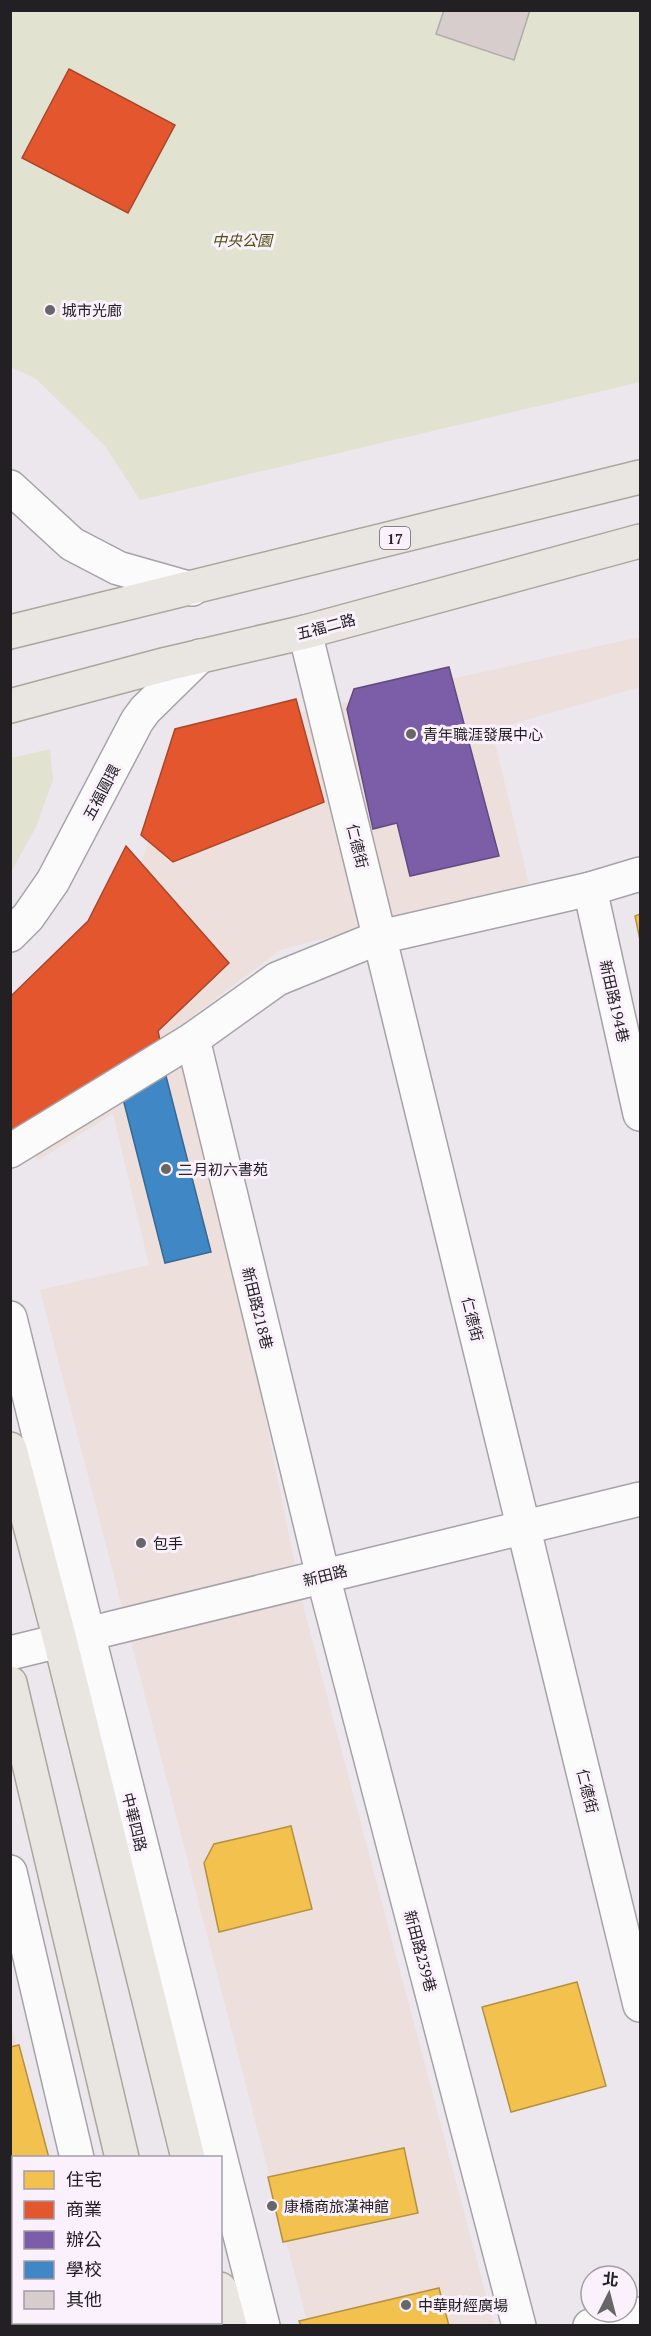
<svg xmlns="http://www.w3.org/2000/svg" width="651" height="2336" font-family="'PT Serif','Noto Sans TC',serif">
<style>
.commercial{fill:#eddfdb}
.green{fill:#e2e2d1}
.homes{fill:#f2c14e;stroke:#b49141;stroke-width:1.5}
.shops{fill:#e4572e;stroke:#aa462b;stroke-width:1.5}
.offices{fill:#7b5ea7;stroke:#614b80;stroke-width:1.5}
.schools{fill:#3f88c5;stroke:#376995;stroke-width:1.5}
.building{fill:#d7cdcc;stroke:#b0acad;stroke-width:1.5}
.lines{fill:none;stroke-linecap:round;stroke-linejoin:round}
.minor-casing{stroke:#a6a3a8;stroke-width:36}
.major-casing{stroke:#aca69d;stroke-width:36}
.minor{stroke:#fcfbfc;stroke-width:33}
.major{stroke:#e9e6e1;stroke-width:33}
.poi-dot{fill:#69666a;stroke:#faf1fd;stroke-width:2}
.labels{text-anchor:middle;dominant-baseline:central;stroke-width:6;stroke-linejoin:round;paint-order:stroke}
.shield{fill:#faf1fd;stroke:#645f65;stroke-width:1.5}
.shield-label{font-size:14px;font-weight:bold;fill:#232024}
.park-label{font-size:15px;font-style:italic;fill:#4d4f0a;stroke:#faf1fd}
.poi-label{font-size:15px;fill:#232024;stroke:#faf1fd;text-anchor:start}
.street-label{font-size:15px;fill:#232024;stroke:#faf1fd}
</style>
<rect width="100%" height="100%" fill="#ebe7ed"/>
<g class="commercial">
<path d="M 640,637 L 640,687 L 492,730 L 529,884 L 280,950 L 185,1022 L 304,1609 L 494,2325 L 308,2325 L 40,1290 L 149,1265 L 113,1114 L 37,1161 L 13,1069 L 131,895 L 181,739 Z"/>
<path d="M 10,2020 L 45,2157 L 14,2158 L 14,2322 L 87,2322 L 87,2325 L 11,2325 Z"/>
</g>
<g class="green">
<path d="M 10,11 L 640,11 L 640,382 L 140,500 L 105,446 L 36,379 L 11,367 Z"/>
<path d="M 50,749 L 53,780 L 36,827 L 11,872 L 11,758 Z"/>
</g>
<g class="homes">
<path d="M 640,914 L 640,940 L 635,916 Z"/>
<path d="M 291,1826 L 312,1909 L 219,1932 L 204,1863 L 214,1844 Z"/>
<path d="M 577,1982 L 606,2086 L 511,2112 L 482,2007 Z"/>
<path d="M 19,2045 L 49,2158 L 14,2158 L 14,2179 L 10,2180 L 10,2047 Z"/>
<path d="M 404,2148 L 418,2213 L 283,2242 L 268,2177 Z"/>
<path d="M 439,2288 L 449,2326 L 301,2326 L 299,2321 Z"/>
</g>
<g class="shops">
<path d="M 69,69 L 175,125 L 128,213 L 22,158 Z"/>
<path d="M 296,699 L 324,802 L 173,862 L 141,835 L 175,729 Z"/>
<path d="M 126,846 L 229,963 L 158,1031 L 161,1045 L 10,1139 L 10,997 L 88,921 Z"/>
<path d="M 63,2322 L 83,2322 L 84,2326 L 51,2326 Z"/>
</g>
<path class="offices" d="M 449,667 L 499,856 L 410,876 L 397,823 L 373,829 L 347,709 L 354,689 Z"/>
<path class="schools" d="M 166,1076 L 211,1252 L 165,1263 L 120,1087 Z"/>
<path class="building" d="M 444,10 L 530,10 L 514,60 L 436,34 Z"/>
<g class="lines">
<g class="minor-casing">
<g id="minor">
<path d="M 10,487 L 72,544 L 118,568 L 192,589"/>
<path d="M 305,632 L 640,2005"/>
<path d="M 590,889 L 640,1114"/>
<path d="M 10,935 L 28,917 L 53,881 L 137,721 L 145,710 L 200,656"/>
<path d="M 193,1039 L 323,1576 L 519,2326"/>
<path d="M 10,1151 L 193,1039 L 277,979 L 380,937 L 590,889 L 640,874"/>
<path d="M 10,1318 L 88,1634 L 263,2326"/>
<path d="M 10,1653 L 640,1499"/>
<path d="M 10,1872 L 77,2158"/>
<path d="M 115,2322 L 116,2326"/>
<path d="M 590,2326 L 640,2314"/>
</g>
</g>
<g class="major-casing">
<g id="major">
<path d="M 10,632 L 640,477"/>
<path d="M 10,706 L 167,664 L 305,632 L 640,541"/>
<path d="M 10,1449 L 60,1640 L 188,2158"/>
<path d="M 10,1683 L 122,2158"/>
<path d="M 220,2289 L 230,2326"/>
<path d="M 161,2322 L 162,2326"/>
</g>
</g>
<use href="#minor" class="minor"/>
<use href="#major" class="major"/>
</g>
<g class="poi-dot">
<circle cx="50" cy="310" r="6"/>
<circle cx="411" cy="734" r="6"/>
<circle cx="166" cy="1169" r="6"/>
<circle cx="141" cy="1543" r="6"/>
<circle cx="272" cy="2206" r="6"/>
<circle cx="406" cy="2305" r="6"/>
</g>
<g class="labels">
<rect class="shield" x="380" y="527" width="30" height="22" rx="4.5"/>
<g class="shield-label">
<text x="395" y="538">17</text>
</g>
<g class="park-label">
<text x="242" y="240">中央公園</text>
</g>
<g class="poi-label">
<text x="62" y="310">城市光廊</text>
<text x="423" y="734">青年職涯發展中心</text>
<text x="178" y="1169">二月初六書苑</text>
<text x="153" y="1543">包手</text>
<text x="284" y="2206">康橋商旅漢神館</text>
<text x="418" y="2305">中華財經廣場</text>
</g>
<g class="street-label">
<text transform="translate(326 626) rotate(-15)">五福二路</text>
<text transform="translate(101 792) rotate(-62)">五福圓環</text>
<text transform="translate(358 846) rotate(76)">仁德街</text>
<text transform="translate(615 1001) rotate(77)">新田路194巷</text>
<text transform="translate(258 1308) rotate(76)">新田路218巷</text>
<text transform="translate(473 1319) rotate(76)">仁德街</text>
<text transform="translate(325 1575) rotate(-14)">新田路</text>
<text transform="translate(588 1791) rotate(76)">仁德街</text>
<text transform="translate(135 1822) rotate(76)">中華四路</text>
<text transform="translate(421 1951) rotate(75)">新田路239巷</text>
</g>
</g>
<rect width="651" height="2336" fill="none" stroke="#232024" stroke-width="24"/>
<rect x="12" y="2156" width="210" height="168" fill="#faf1fd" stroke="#a49da6" stroke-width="1.5"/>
<rect x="24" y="2171" width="30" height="18" fill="#f2c14e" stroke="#a49da6" stroke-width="1.5"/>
<text x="66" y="2186" font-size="18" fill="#232024">住宅</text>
<rect x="24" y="2201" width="30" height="18" fill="#e4572e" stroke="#a49da6" stroke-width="1.5"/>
<text x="66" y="2216" font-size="18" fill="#232024">商業</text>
<rect x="24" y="2231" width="30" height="18" fill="#7b5ea7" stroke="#a49da6" stroke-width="1.5"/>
<text x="66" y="2246" font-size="18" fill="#232024">辦公</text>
<rect x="24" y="2261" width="30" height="18" fill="#3f88c5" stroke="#a49da6" stroke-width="1.5"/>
<text x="66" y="2276" font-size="18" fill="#232024">學校</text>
<rect x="24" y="2291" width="30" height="18" fill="#d7cdcc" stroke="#a49da6" stroke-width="1.5"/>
<text x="66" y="2306" font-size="18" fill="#232024">其他</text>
<g transform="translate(609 2294) rotate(6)"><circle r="28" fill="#faf1fd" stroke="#a49da6" stroke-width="1.5"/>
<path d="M0-4.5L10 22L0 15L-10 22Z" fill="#69666a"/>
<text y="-9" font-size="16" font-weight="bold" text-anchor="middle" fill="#232024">北</text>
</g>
</svg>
